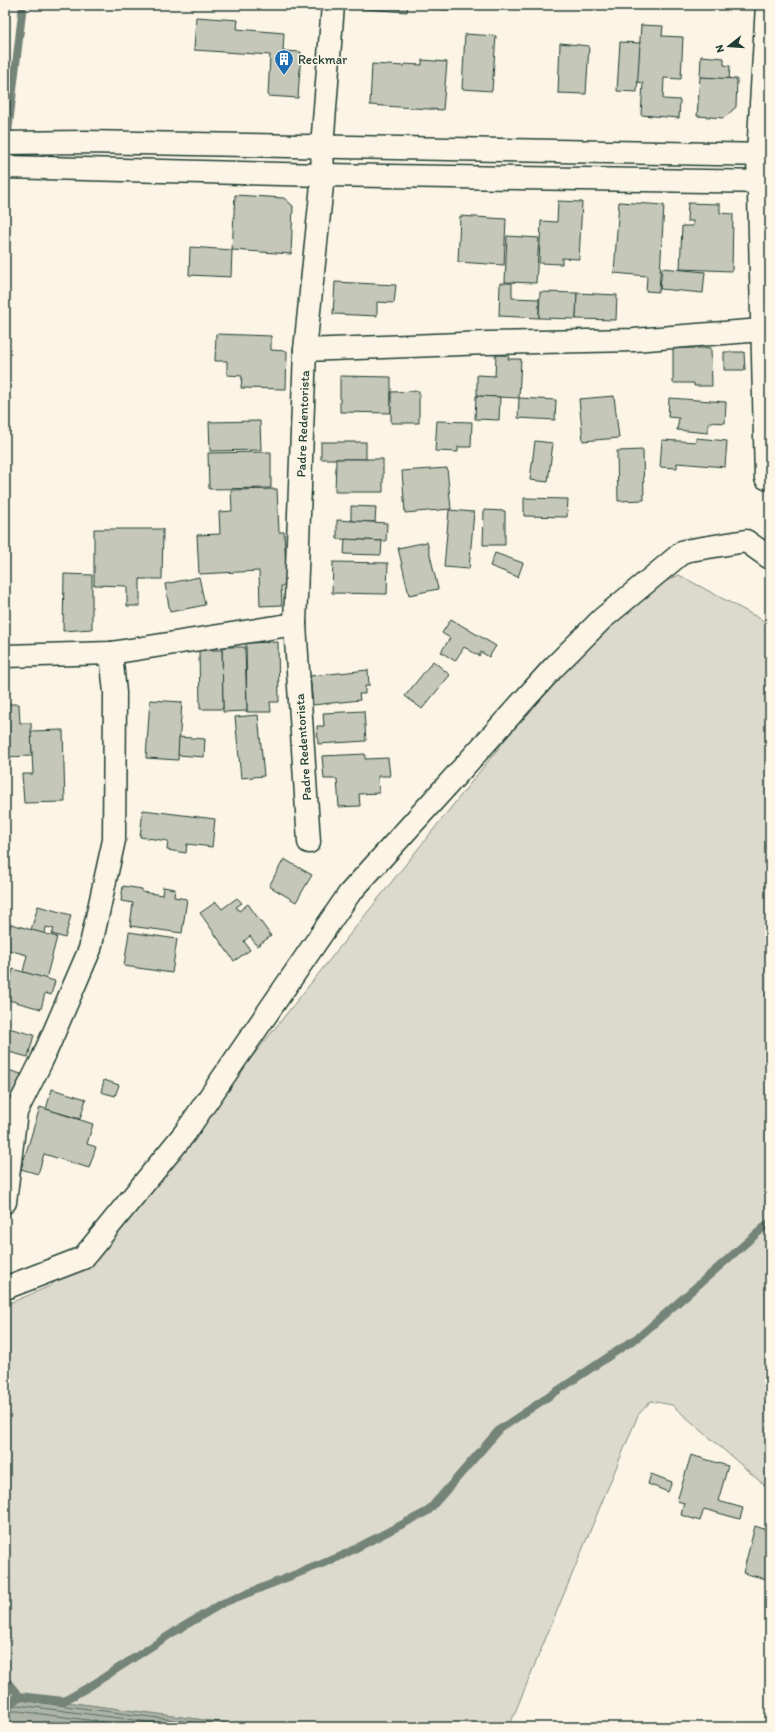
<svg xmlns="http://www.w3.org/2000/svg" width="775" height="1732" font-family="Itim,sans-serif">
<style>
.green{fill:#dcdacc;stroke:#7e8c80}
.water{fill:#aeb3a7;stroke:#758479}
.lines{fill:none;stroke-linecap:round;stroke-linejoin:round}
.shore{stroke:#586c62;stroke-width:1}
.stream{stroke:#758479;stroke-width:8}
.building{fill:#c5c7b9;stroke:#1f3d34}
.minor-casing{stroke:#1f3d34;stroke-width:25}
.major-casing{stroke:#1f3d34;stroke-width:25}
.minor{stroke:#fcf5e5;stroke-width:22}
.major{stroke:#fcf5e5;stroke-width:22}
.labels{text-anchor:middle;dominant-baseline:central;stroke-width:3;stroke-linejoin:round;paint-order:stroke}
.poi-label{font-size:13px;fill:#1f3d34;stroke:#fcf5e5;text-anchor:start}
.street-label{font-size:13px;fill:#1f3d34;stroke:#fcf5e5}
</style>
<rect width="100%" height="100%" fill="#fcf5e5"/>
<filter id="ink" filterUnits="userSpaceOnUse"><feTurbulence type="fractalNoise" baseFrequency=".025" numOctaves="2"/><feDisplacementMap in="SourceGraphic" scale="8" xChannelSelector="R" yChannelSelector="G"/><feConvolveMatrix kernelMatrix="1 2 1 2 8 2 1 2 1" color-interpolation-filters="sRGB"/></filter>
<g filter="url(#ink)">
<path class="green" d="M 679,575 L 770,624 L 770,1490 L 672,1405 L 651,1401 L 638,1415 L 509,1727 L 258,1727 L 19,1696 L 5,1696 L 5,1305 L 50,1286 L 130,1210 L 599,622 L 626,600 Z"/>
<path class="water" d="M 5,1696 L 19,1696 L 258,1727 L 5,1727 Z"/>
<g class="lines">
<g class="shore">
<path d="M 5,1700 L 19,1700 L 228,1727"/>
<path d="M 5,1705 L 18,1705 L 189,1727"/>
<path d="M 5,1711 L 18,1711 L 143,1727"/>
</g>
<g class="stream">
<path d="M 7,141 L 23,5"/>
<path d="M 5,1679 L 19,1696"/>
<path d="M 5,1711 L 19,1696 L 64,1701 L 92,1685 L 174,1632 L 223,1603 L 339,1557 L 428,1511 L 500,1429 L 641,1335 L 770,1222"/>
</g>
</g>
<g class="building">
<path d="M 352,5 L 408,5 L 407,12 L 352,8 Z"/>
<path d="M 430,5 L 450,5 L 450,10 L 430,9 Z"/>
<path d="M 196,17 L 238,20 L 237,29 L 284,33 L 283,51 L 301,52 L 298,98 L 268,96 L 270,55 L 194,50 Z"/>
<path d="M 641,25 L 663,26 L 662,36 L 683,37 L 681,79 L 664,78 L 663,99 L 680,100 L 679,118 L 641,115 L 643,83 L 637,82 Z"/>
<path d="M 465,34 L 496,36 L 492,91 L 462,89 Z"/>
<path d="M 620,42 L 640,43 L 637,92 L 617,91 Z"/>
<path d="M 560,43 L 589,46 L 586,94 L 558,93 Z"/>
<path d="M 701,56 L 724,58 L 724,65 L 730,66 L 729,79 L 700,77 Z"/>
<path d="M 422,60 L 447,62 L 443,110 L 370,105 L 372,64 L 404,66 L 404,64 L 422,65 Z"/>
<path d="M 700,77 L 737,79 L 736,107 L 724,118 L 697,116 Z"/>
<path d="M 235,195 L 284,198 L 293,206 L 291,254 L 232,250 Z"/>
<path d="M 558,201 L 582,202 L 579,259 L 562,258 L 562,264 L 539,263 L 541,221 L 557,222 Z"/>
<path d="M 619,202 L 664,205 L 659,292 L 646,291 L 647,276 L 614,273 Z"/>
<path d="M 688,203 L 720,204 L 720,213 L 733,214 L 732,271 L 680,269 L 682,226 L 693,226 L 693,221 L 687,221 Z"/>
<path d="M 460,216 L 506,219 L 504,265 L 458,262 Z"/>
<path d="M 507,236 L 539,238 L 536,283 L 505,282 Z"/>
<path d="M 190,247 L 232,250 L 231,277 L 189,275 Z"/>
<path d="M 662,268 L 705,272 L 703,293 L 660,289 Z"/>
<path d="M 335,282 L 396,285 L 394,303 L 377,302 L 377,316 L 333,314 Z"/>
<path d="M 500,283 L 512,283 L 512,298 L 539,299 L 539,318 L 499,316 Z"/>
<path d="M 540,292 L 577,293 L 576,319 L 539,318 Z"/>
<path d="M 577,293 L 617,295 L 616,320 L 576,319 Z"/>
<path d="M 216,334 L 271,336 L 271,350 L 287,351 L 286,389 L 241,388 L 242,376 L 227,375 L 227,361 L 215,361 Z"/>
<path d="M 673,348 L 711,348 L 712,386 L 694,386 L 694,383 L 673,383 Z"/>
<path d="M 724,352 L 744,352 L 745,370 L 724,370 Z"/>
<path d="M 496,355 L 509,355 L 508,359 L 521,359 L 519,398 L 477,396 L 477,375 L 495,376 Z"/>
<path d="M 340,376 L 391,377 L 391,413 L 340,412 Z"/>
<path d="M 419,391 L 419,423 L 391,423 L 391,392 Z"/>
<path d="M 476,396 L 500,397 L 499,420 L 475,419 Z"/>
<path d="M 614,396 L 619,438 L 583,441 L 579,399 Z"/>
<path d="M 519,398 L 556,400 L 555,420 L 518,418 Z"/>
<path d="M 669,398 L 726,402 L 725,423 L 709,422 L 708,433 L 677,430 L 679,418 L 668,417 Z"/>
<path d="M 260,421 L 261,450 L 210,451 L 209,422 Z"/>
<path d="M 437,421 L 472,422 L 471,447 L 458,447 L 458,452 L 435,451 Z"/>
<path d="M 696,438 L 727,441 L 725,467 L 677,463 L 677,468 L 660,467 L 662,440 L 696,442 Z"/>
<path d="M 535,441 L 553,443 L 548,482 L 530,480 Z"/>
<rect x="321" y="442" width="45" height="17"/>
<path d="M 643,450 L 644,500 L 618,501 L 617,451 Z"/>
<path d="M 271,452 L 271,488 L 209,489 L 208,453 Z"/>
<path d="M 336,459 L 383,459 L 383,492 L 335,492 Z"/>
<path d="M 447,468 L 451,509 L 405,513 L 402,471 Z"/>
<path d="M 277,489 L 279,532 L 284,532 L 287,586 L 281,586 L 282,605 L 260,606 L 259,571 L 199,574 L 197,535 L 220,534 L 219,512 L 232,511 L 231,490 Z"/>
<path d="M 524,498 L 568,499 L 567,517 L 524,516 Z"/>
<path d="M 351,506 L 376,507 L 375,522 L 351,521 Z"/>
<path d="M 449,510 L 474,512 L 469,569 L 444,567 Z"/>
<path d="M 484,510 L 505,511 L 505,545 L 483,545 Z"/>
<path d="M 337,520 L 387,523 L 386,541 L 337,539 Z"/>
<path d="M 94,529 L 163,529 L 162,579 L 140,579 L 140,606 L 127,606 L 127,586 L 94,585 Z"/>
<path d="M 345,539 L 382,541 L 381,555 L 344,554 Z"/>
<path d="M 427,542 L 438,589 L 409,595 L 398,548 Z"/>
<path d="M 495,553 L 523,563 L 518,577 L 490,566 Z"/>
<path d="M 333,562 L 388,563 L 387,594 L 332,593 Z"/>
<path d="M 64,574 L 92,575 L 92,629 L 63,631 Z"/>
<path d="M 199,577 L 205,605 L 170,612 L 165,584 Z"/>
<path d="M 451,619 L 496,646 L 489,657 L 481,652 L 479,656 L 464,647 L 455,661 L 441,652 L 450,638 L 442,633 Z"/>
<path d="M 278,642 L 279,702 L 270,702 L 271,712 L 247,712 L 246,643 Z"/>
<path d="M 222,647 L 245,647 L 247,711 L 223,712 Z"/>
<path d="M 199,650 L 222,650 L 223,709 L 200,709 Z"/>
<path d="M 433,661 L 450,675 L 422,709 L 405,696 Z"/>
<path d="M 368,670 L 369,686 L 365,686 L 365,694 L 359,694 L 360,700 L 313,705 L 310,676 Z"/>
<path d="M 150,700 L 182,702 L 178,760 L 146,758 Z"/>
<path d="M 5,704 L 19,704 L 20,723 L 31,723 L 32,756 L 5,757 Z"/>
<path d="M 364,711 L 366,741 L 318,744 L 317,726 L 324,726 L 323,713 Z"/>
<path d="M 258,715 L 264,776 L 241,778 L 235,717 Z"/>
<path d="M 63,730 L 65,802 L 24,803 L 22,774 L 33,774 L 31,731 Z"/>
<path d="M 179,737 L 205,739 L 204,757 L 178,755 Z"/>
<path d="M 365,754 L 365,759 L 388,758 L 390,776 L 378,776 L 379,793 L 359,794 L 360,806 L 339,807 L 337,779 L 324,779 L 322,756 Z"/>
<path d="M 143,810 L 215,819 L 212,847 L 187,844 L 186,853 L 167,850 L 168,841 L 140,837 Z"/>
<path d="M 284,859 L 312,875 L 296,902 L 269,886 Z"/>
<path d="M 123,886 L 142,889 L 142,892 L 162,895 L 163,887 L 175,889 L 174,897 L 187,899 L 182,933 L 130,926 L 133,903 L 121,901 Z"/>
<path d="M 237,898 L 242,903 L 236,907 L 239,911 L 248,904 L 271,936 L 257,946 L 250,936 L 244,941 L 250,950 L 234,961 L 200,913 L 216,902 L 222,909 Z"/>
<path d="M 38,906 L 71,915 L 65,938 L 52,934 L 54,929 L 46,927 L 45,934 L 31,930 Z"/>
<path d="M 11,924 L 57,937 L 46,979 L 23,972 L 27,955 L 5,949 L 5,940 L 6,940 Z"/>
<path d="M 129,932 L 177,939 L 172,973 L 124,966 Z"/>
<path d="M 13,969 L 55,981 L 51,995 L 45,993 L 41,1009 L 5,999 Z"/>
<path d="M 5,1027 L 34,1035 L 28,1057 L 9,1052 L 5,1066 Z"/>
<path d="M 5,1069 L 21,1074 L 13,1101 L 5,1099 Z"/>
<path d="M 104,1080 L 119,1085 L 115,1096 L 101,1092 Z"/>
<path d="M 52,1089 L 86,1099 L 80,1119 L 46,1109 Z"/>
<path d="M 40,1107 L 93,1124 L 87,1144 L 96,1147 L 89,1168 L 44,1154 L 38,1174 L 21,1169 Z"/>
<path d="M 691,1455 L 728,1466 L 718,1501 L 743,1508 L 740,1519 L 704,1509 L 700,1521 L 681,1515 L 684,1503 L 677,1501 Z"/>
<path d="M 651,1474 L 672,1482 L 668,1492 L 648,1484 Z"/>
<path d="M 755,1526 L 770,1531 L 770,1580 L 743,1573 Z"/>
</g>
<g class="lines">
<g class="minor-casing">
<g id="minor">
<path d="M 305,350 L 487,343 L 634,340 L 762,330"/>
<path d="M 766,478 L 758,154 L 767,5"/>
<path d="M 5,656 L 111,653 L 295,624"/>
<path id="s1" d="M 309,842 L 295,624 L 305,350 L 323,175 L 322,147 L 333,5"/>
<path d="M 5,1202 L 16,1112 L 42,1060 L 90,949 L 114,840 L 115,693 L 111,653"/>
<path d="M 5,1288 L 83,1258 L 185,1133 L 349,894 L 553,668 L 602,619 L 684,551 L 746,541 L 770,558"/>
</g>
</g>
<g class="major-casing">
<g id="major">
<path d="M 5,143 L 84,142 L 770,155"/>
<path d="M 5,167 L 323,175 L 770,182"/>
</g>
</g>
<use href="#minor" class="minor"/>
<use href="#major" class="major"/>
</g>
</g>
<defs>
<g id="building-pin" transform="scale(1)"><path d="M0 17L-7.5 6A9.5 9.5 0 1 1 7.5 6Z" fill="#1f6fb2" stroke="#fcf5e5"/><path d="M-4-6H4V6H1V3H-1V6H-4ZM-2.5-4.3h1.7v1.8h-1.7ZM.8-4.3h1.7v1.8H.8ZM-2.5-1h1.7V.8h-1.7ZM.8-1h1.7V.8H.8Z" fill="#fff"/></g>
</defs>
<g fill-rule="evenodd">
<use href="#building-pin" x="284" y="59"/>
</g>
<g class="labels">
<g class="poi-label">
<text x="298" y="59">Reckmar</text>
</g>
<g class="street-label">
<text stroke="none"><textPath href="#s1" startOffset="419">Padre Redentorista</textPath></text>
<text transform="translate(303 747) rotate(-94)">Padre Redentorista</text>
</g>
</g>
<rect width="775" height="1732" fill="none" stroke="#fcf5e5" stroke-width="20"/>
<rect x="10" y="10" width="755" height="1712" fill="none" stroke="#1f3d34" stroke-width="1.5" filter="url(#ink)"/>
<g transform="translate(729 46) rotate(253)" stroke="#fcf5e5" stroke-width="3" paint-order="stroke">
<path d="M0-3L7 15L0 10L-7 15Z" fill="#1f3d34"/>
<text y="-6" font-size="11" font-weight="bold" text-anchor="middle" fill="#1f3d34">N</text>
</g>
</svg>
